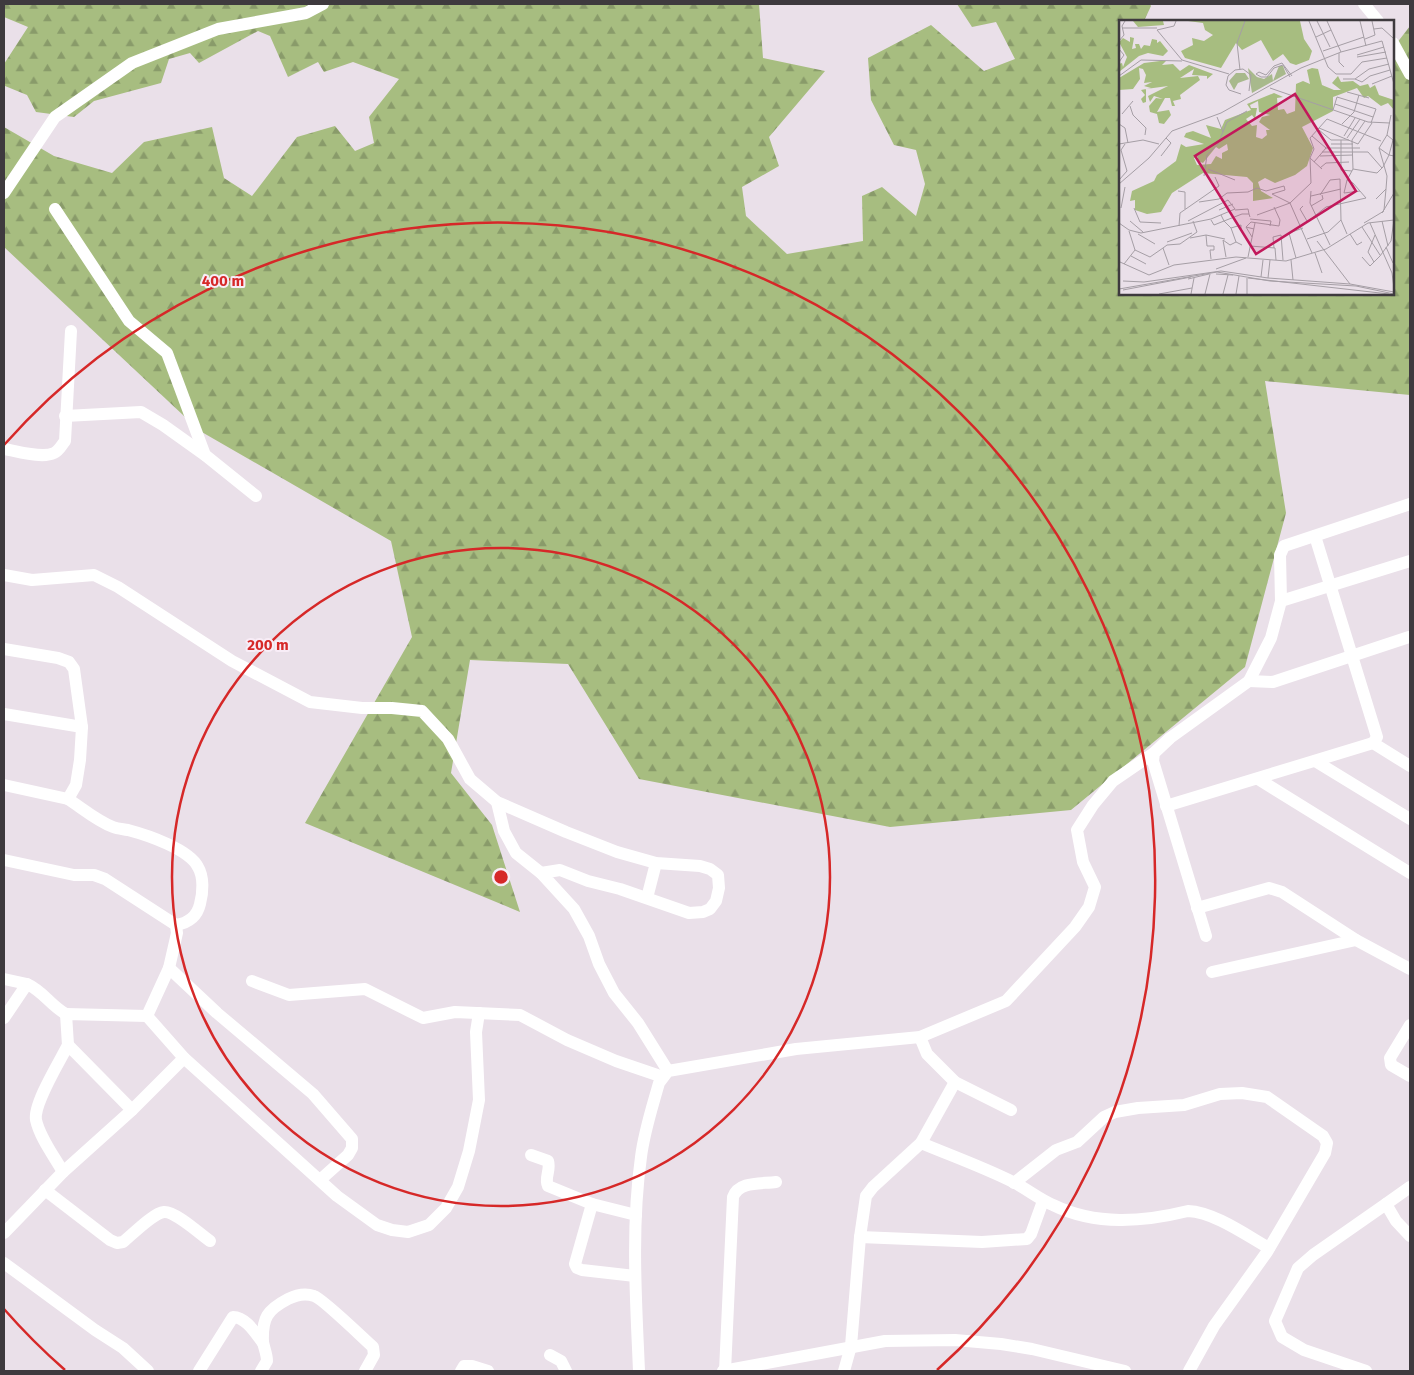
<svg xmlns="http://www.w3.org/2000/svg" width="1414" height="1375" font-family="'Fira Sans',sans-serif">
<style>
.forest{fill:url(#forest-firs)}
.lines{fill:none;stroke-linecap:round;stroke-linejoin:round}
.minor{stroke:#fff;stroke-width:12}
.ring{fill:none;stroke:#d62828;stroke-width:2.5}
.inset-road{fill:none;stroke:#a59ea5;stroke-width:1}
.view{fill:#c2185b;fill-opacity:0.15;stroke:#c2185b;stroke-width:2.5}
.inset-edge{fill:none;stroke:#3e3a3e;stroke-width:2.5}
.centre{fill:#d62828;stroke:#f8edf7;stroke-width:2.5}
.ring-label{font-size:15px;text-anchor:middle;font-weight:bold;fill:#d62828;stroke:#f8edf7;stroke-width:4;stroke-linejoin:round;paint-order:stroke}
</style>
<defs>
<pattern id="forest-firs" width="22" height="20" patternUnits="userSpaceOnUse" patternTransform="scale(1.25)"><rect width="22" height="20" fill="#a7bd80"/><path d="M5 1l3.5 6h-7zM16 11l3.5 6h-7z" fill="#899b6a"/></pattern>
</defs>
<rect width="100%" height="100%" fill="#eae0e9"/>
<path class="forest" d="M 4,4 L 759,4 L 763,58 L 825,71 L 769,137 L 779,166 L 742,187 L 746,216 L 787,254 L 863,241 L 862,196 L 882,187 L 916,216 L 925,184 L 916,150 L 894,145 L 871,100 L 868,58 L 931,25 L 984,71 L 1015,59 L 996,22 L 972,27 L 957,4 L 1150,4 L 1151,6 L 1144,21 L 1120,21 L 1120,294 L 1393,294 L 1393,48 L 1410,26 L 1410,395 L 1265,381 L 1286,513 L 1245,667 L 1071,810 L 890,827 L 639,779 L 568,664 L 470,660 L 451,773 L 492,825 L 520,912 L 305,823 L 412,637 L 391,541 L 200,431 L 4,247 L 4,127 L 54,156 L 112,173 L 144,142 L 212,127 L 224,178 L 252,196 L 297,137 L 335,126 L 355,151 L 374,143 L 369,117 L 399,79 L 353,62 L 324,72 L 318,62 L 288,77 L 270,36 L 258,31 L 199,63 L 190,53 L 169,59 L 161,83 L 94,101 L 74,117 L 36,112 L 27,95 L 5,86 L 4,84 L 4,64 L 28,27 L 4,17 Z"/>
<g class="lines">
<g class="minor">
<path d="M 1364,4 L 1378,21"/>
<path d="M 1393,43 L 1410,74"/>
<path d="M 4,193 L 55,117 L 132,63 L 218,29 L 306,13 L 323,4"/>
<path d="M 55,209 L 129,321 L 167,353 L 205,455 L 256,496"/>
<path d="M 65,416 L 141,412 L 163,425 L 205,455"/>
<path d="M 4,449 C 17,451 42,459 54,453 C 59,451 61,446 65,441 L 71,331"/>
<path d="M 4,575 L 32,580 L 94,575 L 118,587 L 232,661 L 310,702 L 362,708 L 392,708 L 422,711 L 448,739 L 470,779 L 497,802 L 566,832 L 617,852 L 656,863 L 700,866 L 710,869 L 718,875 L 719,888 L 716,901 L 710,909 L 703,912 L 689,913 L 620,889 L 588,881 L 560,870 L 541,873 L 574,909 L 589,936 L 599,964 L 614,993 L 638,1023 L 668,1071"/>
<path d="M 1281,601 L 1410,561"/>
<path d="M 4,649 L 58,658 L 69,662 L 74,669 L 82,727 L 80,760 L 76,785 L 68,799 L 4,785"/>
<path d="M 1249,681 L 1273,682 L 1409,637"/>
<path d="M 4,714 L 82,727"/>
<path d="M 1373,743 L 1410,766"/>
<path d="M 1315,761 L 1410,819"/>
<path d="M 1258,779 L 1410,873"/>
<path d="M 68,799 C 82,808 97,821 113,827 C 118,829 123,829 128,830 C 147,835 189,849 198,867 C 204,877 203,893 200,904 C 197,917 188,923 176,925"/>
<path d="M 497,802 L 504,831 L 516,853 L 541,873"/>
<path d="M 1166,806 L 1373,743 L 1377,737 L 1315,536"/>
<path d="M 4,860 L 74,875 L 94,875 L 105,879 L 176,925 L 177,933 L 169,968"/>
<path d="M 647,898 L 656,863"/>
<path d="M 1197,908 L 1269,888 L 1282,892 L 1356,940 L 1410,969"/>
<path d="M 1206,936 L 1153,761 L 1154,753 L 1170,738 L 1249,681 L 1271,638 L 1281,601 L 1280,555 L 1284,546 L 1410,504"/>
<path d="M 1212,972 L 1356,940"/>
<path d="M 4,979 L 27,984 L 4,1018"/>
<path d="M 252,981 L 289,995 L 365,989 L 423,1018 L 455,1012 L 520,1015 L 567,1040 L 616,1061 L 663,1077"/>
<path d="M 27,984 C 43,991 51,1006 66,1014"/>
<path d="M 147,1016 L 169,968 L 217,1013 L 313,1094 L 352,1139 L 352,1148 L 348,1155 L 320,1180"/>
<path d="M 1410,1025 L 1390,1058 L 1391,1065 L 1410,1076"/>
<path d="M 920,1037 L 927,1054 L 955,1082 L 1011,1110"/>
<path d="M 68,1045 L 66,1014 L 147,1016 L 184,1058 L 337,1196 L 377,1225 L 392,1230 L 408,1232 L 429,1225 L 446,1208 L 458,1187 L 469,1151 L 479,1100 L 476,1032 L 479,1013"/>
<path d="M 921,1143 C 952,1156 983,1167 1013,1182 C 1027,1189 1039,1199 1053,1205 C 1096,1226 1143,1222 1188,1211 C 1214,1212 1246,1235 1269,1248"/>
<path d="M 531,1155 L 548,1161 C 551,1170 544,1178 548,1186 L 592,1204"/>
<path d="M 63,1172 C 54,1156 40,1138 36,1120 C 33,1104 60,1061 68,1045 L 132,1110"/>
<path d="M 1014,1183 L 1056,1150 L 1077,1142 L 1104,1117 L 1115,1112 L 1138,1108 L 1184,1105 L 1220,1094 L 1242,1093 L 1267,1097 L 1323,1136 L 1327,1143 L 1325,1153 L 1267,1252 L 1214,1326 L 1189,1371"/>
<path d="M 45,1190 L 110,1240 L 117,1243 L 123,1242 C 132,1235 153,1213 164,1212 C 175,1211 200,1234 210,1241"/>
<path d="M 1386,1204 L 1410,1187"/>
<path d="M 4,1233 L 63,1172 L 132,1110 L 184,1058"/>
<path d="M 860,1237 L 982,1242 L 1027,1239 L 1031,1234 L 1043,1201"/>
<path d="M 4,1263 L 95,1330 L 123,1348 L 148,1371"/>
<path d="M 635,1276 L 582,1270 L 577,1268 L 575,1264 L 592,1204 L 636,1215"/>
<path d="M 550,1355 L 561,1361 L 566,1371"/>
<path d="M 199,1371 L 233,1317 C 246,1317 256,1334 263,1343"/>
<path d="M 261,1371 L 267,1361 C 267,1354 264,1348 263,1342 C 262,1318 267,1310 288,1299 C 296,1295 306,1293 314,1296 C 322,1298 364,1339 373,1347 L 374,1355 L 365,1371"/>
<path d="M 461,1371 L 464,1366 L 472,1366 L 488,1371"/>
<path d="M 639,1371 C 636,1300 631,1228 641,1157 C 644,1132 652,1108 659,1083 L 668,1071 L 796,1049 L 920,1037 L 1006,1001 L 1075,927 L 1089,907 L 1095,887 L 1083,862 L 1077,830 L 1093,805 L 1113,781 L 1154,753"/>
<path d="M 723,1371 L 885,1341 L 955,1340 L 1001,1344 L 1032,1349 L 1125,1371"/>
<path d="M 725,1371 L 733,1197 C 739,1181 760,1184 776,1182"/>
<path d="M 844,1371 L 851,1346 L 860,1237 L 866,1196 L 873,1187 L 921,1143 L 955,1082"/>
<path d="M 1366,1371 L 1304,1350 L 1282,1337 L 1275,1321 L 1298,1268 L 1313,1255 L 1386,1204 L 1396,1221 L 1410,1236"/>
</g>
</g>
<g class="ring">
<circle cx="501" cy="877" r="329"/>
<path d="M65 1370A658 658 0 0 1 4 1309M4 445A658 658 0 1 1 937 1370"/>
</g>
<g transform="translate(1119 20)">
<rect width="275" height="275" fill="#eae0e9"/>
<path d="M 160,46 L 164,46 L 167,54 L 133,73 L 129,48 L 138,57 L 145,59 L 153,54 L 154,61 ZM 117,53 L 126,53 L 130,59 L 119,63 L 115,70 L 110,61 Z" fill="#a8b98c"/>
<path d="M 14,1 L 44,1 L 45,5 L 19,7 ZM 69,1 L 181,1 L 185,19 L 193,31 L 190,40 L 177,45 L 171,43 L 164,34 L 154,41 L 142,20 L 123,30 L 117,23 L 102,48 L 66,38 L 62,31 L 74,25 L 73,18 L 85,21 L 94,15 L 86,10 L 84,3 ZM 11,17 L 15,18 L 13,29 L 17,28 L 16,24 L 20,24 L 22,29 L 25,25 L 31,26 L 33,19 L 38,20 L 38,23 L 41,21 L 49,31 L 44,36 L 29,33 L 20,36 L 0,52 L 0,44 L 3,43 L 4,47 L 8,37 L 0,22 L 4,18 L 11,22 ZM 41,41 L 47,41 L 43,45 L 54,44 L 61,51 L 70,45 L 94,54 L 88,59 L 88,56 L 73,55 L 75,49 L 61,58 L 79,56 L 81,60 L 61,75 L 62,79 L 54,81 L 56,86 L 53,86 L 51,78 L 46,78 L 38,92 L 50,90 L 52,95 L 45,104 L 40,103 L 38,94 L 31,92 L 30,86 L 37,78 L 44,79 L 35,76 L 31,82 L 29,76 L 49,66 L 27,69 L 27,82 L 24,83 L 22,79 L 26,75 L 22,70 L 32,68 L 25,66 L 33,62 L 25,63 L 27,55 L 24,49 L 20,48 L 21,59 L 14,69 L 0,70 L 0,58 L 25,43 ZM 193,48 L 199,49 L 203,65 L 215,70 L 222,70 L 213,63 L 219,56 L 222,62 L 234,61 L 241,66 L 249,64 L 251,68 L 256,65 L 260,75 L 275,80 L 275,90 L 269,83 L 262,86 L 249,76 L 245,78 L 238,68 L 214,77 L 214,91 L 183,107 L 194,128 L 188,146 L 176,155 L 156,163 L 146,158 L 139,162 L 142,171 L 154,178 L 134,181 L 134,163 L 128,157 L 84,153 L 53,173 L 42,192 L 28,194 L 16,190 L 16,180 L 11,181 L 13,171 L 35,161 L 38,155 L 57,141 L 62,124 L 67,127 L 85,124 L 65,117 L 67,113 L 74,111 L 92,118 L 87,105 L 102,109 L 106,100 L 132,90 L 128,84 L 155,73 L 164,77 L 158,78 L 159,90 L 165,89 L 168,94 L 176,91 L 177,64 L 184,61 L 191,64 L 188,50 ZM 139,81 L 140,92 L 151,95 L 143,97 L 140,102 L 151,110 L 147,110 L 148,115 L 143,119 L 137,117 L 138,105 L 133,106 L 127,99 L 133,95 L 136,99 L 138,88 L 132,88 L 131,85 ZM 108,124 L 109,130 L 103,133 L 103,139 L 97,136 L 92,144 L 78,145 L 75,138 L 79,137 L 79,141 L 84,143 L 97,127 L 100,129 Z" fill="#a7bd80" fill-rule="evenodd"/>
<path class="inset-road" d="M 57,1 L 55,6 L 38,10 L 63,40 L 110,54M 190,1 L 209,47 L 217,54 L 232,54 L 243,42 L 268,38M 198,1 L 211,27M 208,1 L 222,32M 241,1 L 247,26M 3,8 L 38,8M 255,9 L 263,8 L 274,18M 197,17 L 212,10M 246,19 L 256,15 L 253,1M 0,21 L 5,15 L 3,6 L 6,1M 0,29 L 5,35 L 0,42M 204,31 L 245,17M 220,33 L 220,42 L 225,47M 238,35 L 265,27M 238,37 L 267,32M 121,50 L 118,23 L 126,1M 0,56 L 22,40 L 63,41M 171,57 L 164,45 L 155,48 L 148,57 L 142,57 L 137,54 L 140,52 L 147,55 L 155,46 L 163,43 L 173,56M 224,59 L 236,59 L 250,49 L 270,44M 236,59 L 243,62 L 251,56 L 271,50M 253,64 L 273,56M 151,68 L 249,102 L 271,103M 228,72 L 250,78M 122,74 L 110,70 L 107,65 L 109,56 L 116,50 L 124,49 L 132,55 L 130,71M 216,84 L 254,97M 11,86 L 14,95 L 27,108 L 26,115M 214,90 L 218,77 L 257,89 L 252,103M 3,94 L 14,81M 98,97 L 104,112M 0,104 L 6,108 L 9,123M 223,104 L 235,92 L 240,75M 200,108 L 239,124 L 253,103M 200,110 L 212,120 L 230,120M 268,115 L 274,120 L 270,135 L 275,136M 193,116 L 207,128 L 195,142M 225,116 L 236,98M 228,118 L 241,99M 222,120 L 222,150 L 233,151M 0,124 L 24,120 L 40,124M 212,124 L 234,124M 207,128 L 241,128M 260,128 L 268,156 L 267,169M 203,132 L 249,132 L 263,148M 42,136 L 52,123 L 47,118M 201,136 L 234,135M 191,138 L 192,163 L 171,183 L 193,233M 201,148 L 207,143 L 230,142M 89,149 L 116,160M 203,149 L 191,138 L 195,129 L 191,118 L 208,99 L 262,121M 234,149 L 233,120 L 246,101M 85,156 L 88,135 L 99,124 L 108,102 L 128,91M 0,160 L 8,151 L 2,130 L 6,124M 228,160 L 234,149 L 258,153 L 264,147 L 270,135 L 260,128 L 268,115 L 272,95M 0,164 L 30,138 L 53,111 L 102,93 L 182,48 L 222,32 L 263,21 L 275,64M 59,171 L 66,172 L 66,189M 192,171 L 191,183 L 211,225M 201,175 L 211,160 L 221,159 L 222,200 L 228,214M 192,176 L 222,169M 257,179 L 267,169 L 265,190M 80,182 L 100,179 L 108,173 L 129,172 L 138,168 L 147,171 L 165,166 L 166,170 L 153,174 L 171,183M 184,186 L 181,189 L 188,201M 192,186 L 204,179 L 203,175M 2,188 L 6,167M 15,188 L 21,202 L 42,203M 100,190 L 114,184M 116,190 L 129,189 L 130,194M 263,193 L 275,173M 102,195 L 105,201 L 123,194 L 130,194 L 131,197M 138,195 L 171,183M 131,199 L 152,201 L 151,206M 92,200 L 95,205 L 105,201 L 112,208M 11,201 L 24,212M 263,201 L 269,226M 0,203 L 10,210 L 22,213 L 92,199 L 116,189 L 109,180 L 69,201M 245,203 L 265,191M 251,203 L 273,253 L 275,268M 60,206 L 61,193 L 100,166 L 96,157M 183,206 L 207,187 L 247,178 L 234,163 L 228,160 L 225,173 L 241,171M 127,207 L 132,202 L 160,206 L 161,200 L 155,187M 243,207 L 261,235M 122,211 L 122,205 L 112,208 L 117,222 L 123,225M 19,214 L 36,224M 231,214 L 238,225 L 243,222M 87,215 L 88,226 L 95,226 L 95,230 L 91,230 L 92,239M 133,217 L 127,207 L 135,209M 71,218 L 87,215 L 106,219M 188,219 L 209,212 L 222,200M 198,221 L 231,264M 48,222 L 73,213M 131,226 L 156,228 L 157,240M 267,227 L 274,243M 44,228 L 48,225 L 61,224 L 78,212 L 74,201M 155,228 L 154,217 L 162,215 L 164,240M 16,230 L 31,237 L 44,228 L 50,245M 196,233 L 203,253M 12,236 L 27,244M 107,237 L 104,220 L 111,225 L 117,222M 129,237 L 136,203M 243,237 L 251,246 L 261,236 L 272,221 L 275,200M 177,238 L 170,213 L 184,208M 172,240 L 174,260M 1,242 L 30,255 L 55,245 L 117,237 L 167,241 L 207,229 L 249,203 L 275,200M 255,242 L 249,232 L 256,215M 5,244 L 16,230 L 10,211M 97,249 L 127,238M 97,254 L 114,255M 142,257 L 144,240M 129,258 L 270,274M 149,258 L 151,240M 69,259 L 90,254M 4,261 L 25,262 L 102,251 L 149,258 L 231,264 L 275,272M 0,269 L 98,252 L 151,261 L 237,266 L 275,274M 4,270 L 72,257M 40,274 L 73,268M 72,274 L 75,258M 86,274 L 91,254M 104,274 L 109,255M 117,274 L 120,256M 128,274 L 128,258"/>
<path class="view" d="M 176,74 L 237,171 L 137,234 L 76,136 Z"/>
<rect width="275" height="275" class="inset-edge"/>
</g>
<circle cx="501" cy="877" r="8" class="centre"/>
<g class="ring-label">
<text x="223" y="286">400 m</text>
<text x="268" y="650">200 m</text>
</g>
<rect width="1414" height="1375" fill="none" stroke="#3e3a3e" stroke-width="10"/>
</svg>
